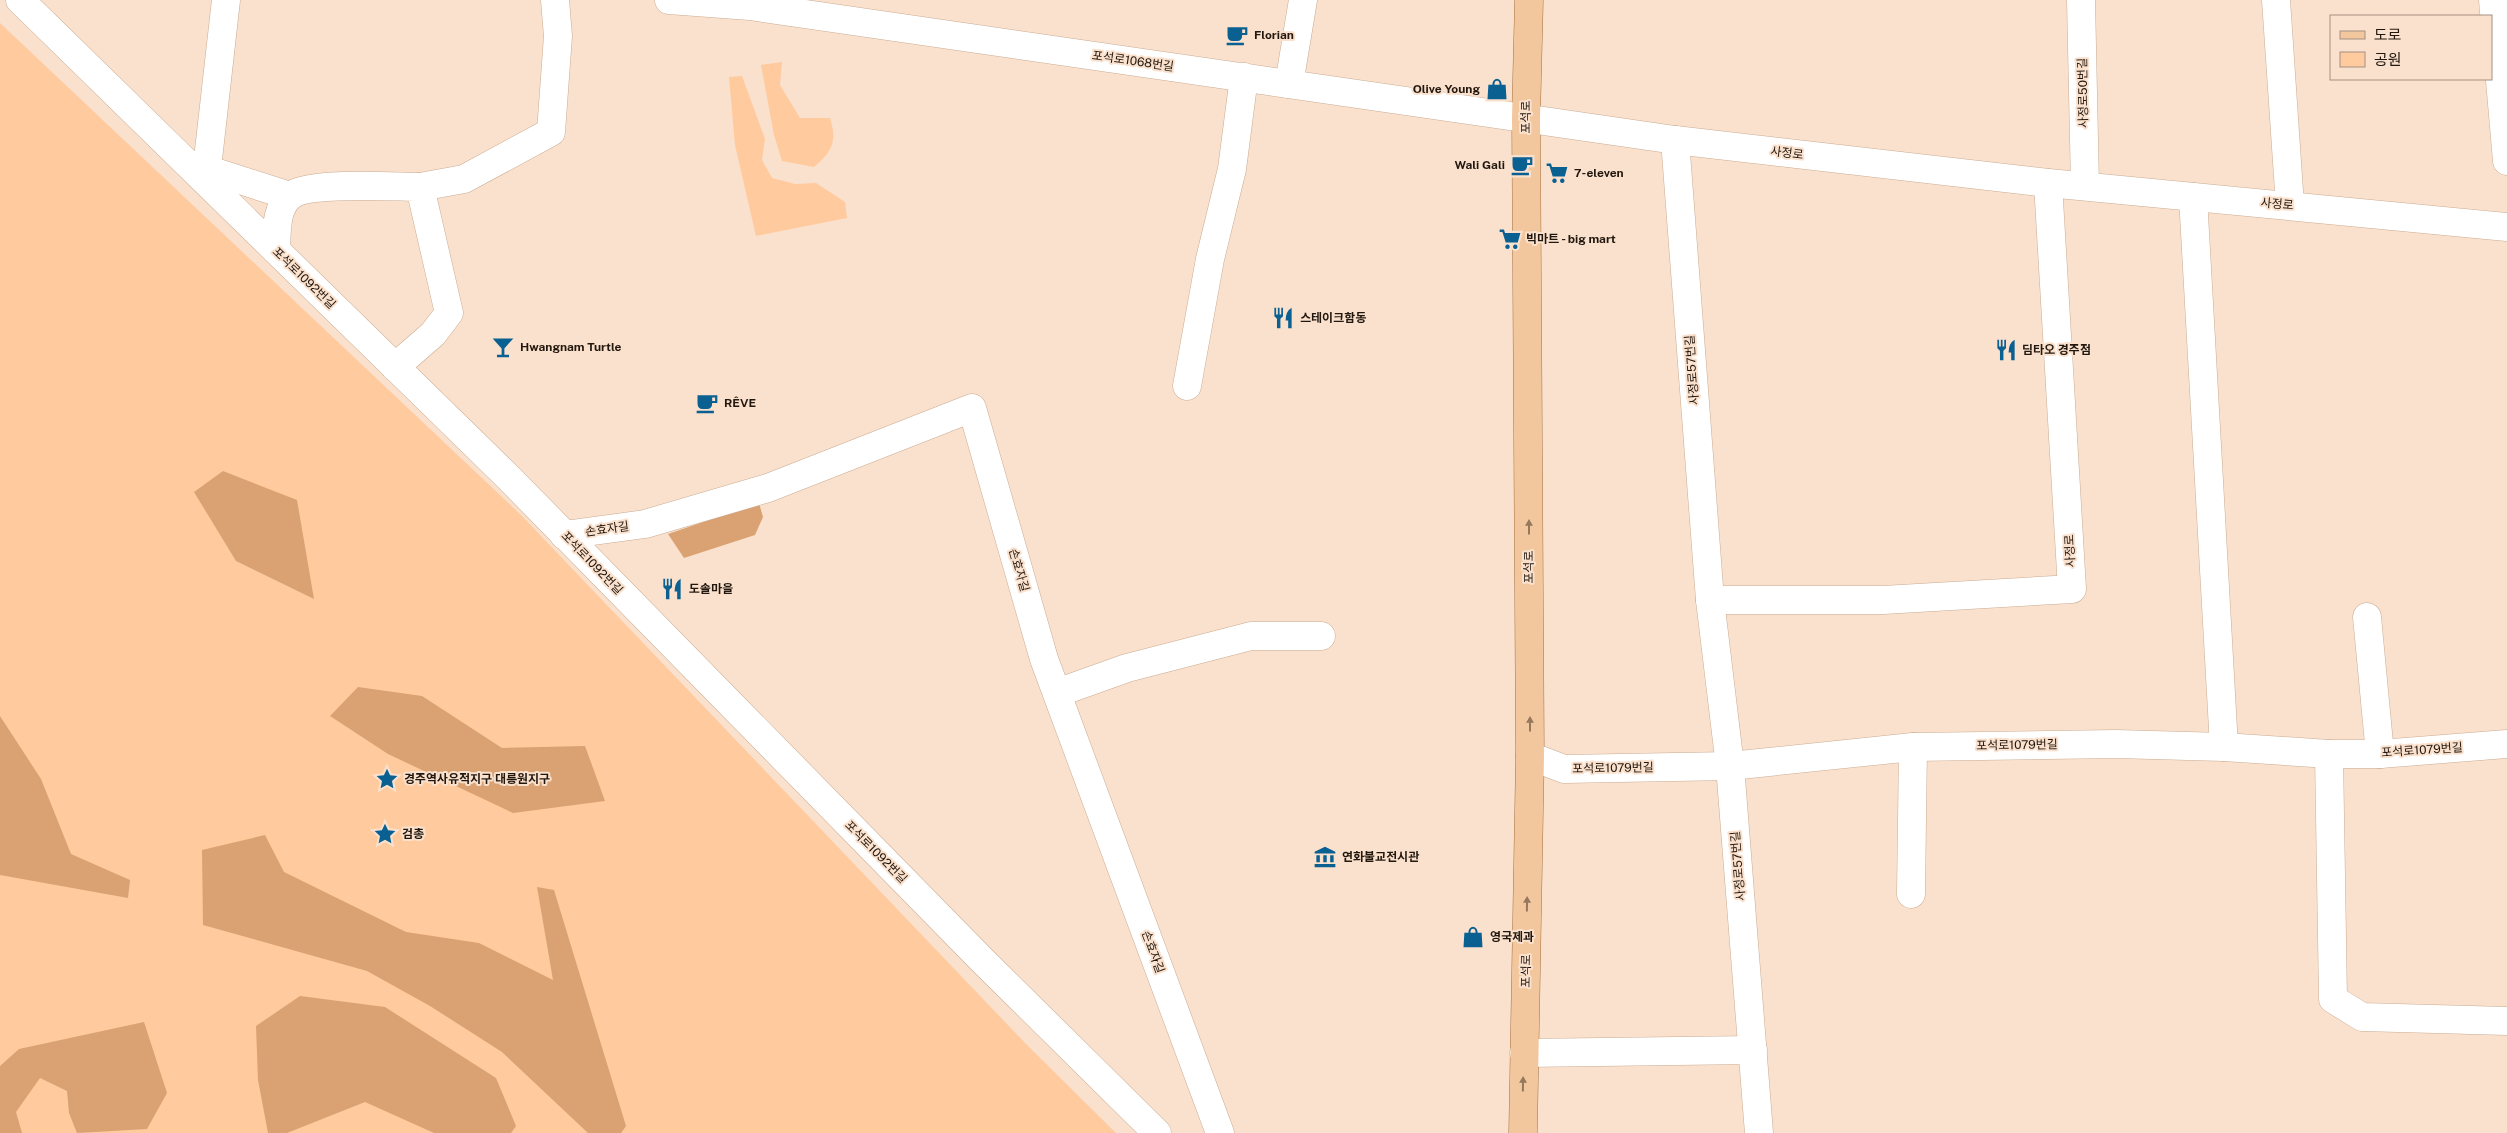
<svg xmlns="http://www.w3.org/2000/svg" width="2507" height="1133" font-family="'Public Sans','Noto Sans KR',sans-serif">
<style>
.green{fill:#ffca9d}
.forest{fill:#daa272}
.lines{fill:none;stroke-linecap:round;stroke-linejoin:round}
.minor-casing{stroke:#caac93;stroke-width:29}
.major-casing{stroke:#a57141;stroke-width:29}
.minor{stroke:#fff;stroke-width:28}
.major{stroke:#f3c79d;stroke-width:28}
.oneway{fill:#95785d}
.labels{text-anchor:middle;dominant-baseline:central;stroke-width:4;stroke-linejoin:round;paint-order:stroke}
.poi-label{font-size:12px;font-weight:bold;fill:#22170e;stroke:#fae1cd;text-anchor:start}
.street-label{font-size:12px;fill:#22170e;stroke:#fae1cd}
</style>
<rect width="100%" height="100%" fill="#fae1cd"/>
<g class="green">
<path d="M 0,23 L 520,514 L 1026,1044 L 1116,1133 L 0,1133 Z"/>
<path d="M 782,62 L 780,85 L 800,118 L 830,118 C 837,141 833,151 814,167 L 782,161 L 774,135 L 761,65 Z"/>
<path d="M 742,76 L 765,139 L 762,160 L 772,178 L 795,184 L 816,183 L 845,202 L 847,218 L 756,236 L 735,145 L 729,77 Z"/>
</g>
<g class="forest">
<path d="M 223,471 L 297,500 L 314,599 L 236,561 L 194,492 Z"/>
<path d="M 759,503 L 763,517 L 755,535 L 684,558 L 668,534 Z"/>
<path d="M 358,687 L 422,696 L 502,748 L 585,746 L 605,801 L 513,813 L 388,754 L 330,716 Z"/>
<path d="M 0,716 L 41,779 L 71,854 L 130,880 L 128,898 L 0,875 Z"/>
<path d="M 265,835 L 284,872 L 406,932 L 479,943 L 553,980 L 537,887 L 554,890 L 626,1126 L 621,1133 L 588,1133 L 502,1052 L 430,1006 L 367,971 L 203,925 L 202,850 Z"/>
<path d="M 300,996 L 385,1007 L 496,1078 L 516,1126 L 511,1133 L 434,1133 L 365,1102 L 287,1133 L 268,1133 L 258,1080 L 256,1026 Z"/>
<path d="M 144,1022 L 167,1093 L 147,1129 L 77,1133 L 69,1113 L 67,1091 L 40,1078 L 16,1112 L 22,1133 L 0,1133 L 0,1066 L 19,1049 Z"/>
</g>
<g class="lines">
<g class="minor-casing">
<g id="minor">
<path d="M 20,0 L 508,477 L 981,959 L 1157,1133"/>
<path d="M 669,0 L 750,6 L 1675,140 L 2048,183 L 2507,227"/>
<path d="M 2081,0 L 2085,186"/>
<path d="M 2276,0 L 2290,206"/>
<path d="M 2493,0 L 2507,161"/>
<path d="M 1289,84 L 1303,0"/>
<path d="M 1675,140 L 1710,600 L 1730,766 L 1759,1133"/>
<path d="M 190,164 L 290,196"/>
<path d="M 207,168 L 226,0"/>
<path d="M 420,187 L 464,179 L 551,132 L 558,36 L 555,0"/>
<path d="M 2193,197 L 2224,747"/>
<path d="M 276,250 C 277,233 275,209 290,196 C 308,181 395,187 420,187 L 449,313 L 433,334 L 395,367"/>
<path d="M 1187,386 L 1210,259 L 1232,169 L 1244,77"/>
<path d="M 564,535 L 645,524 L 768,488 L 972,408 L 1044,659 L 1220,1133"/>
<path d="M 1710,600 L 1883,600 L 2072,589 L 2048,183"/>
<path d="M 2367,617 L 2380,754"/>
<path d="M 1057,693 L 1127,668 L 1251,636 L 1321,636"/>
<path d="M 2329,754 L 2333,999 L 2362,1017 L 2507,1021"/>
<path d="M 1530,756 L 1564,769 L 1730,766 L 1913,747 L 2116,744 L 2224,747 L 2329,754 L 2380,754 L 2507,744"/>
<path d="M 1911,894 L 1913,747"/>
<path d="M 1524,1053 L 1753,1050"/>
</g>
</g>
<g class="major-casing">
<path id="major" d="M 1523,1133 L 1530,756 L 1526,118 L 1529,0"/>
</g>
<use href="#minor" class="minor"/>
<use href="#major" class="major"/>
</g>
<defs><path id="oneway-solid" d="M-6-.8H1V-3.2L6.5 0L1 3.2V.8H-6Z" transform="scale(1.25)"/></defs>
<g class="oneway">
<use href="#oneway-solid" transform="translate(1529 527) rotate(-90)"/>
<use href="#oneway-solid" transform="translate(1530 724) rotate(-90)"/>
<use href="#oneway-solid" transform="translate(1527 904) rotate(-89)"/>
<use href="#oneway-solid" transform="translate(1523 1084) rotate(-89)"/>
</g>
<defs>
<g id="cafe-bare" transform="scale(1.725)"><path d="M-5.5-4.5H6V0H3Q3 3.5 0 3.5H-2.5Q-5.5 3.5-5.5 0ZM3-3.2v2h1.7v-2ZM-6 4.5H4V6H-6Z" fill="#0b6092" stroke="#fae1cd" stroke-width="2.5" paint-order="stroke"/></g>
<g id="shop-bare" transform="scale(1.725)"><path d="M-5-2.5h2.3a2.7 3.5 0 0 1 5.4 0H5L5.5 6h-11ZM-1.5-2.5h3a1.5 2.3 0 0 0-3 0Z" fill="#0b6092" stroke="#fae1cd" stroke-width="2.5" paint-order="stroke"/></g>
<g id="supermarket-bare" transform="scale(1.725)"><path d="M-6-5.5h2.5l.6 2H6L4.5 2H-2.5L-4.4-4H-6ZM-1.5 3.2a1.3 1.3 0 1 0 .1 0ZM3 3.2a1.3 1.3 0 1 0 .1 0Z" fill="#0b6092" stroke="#fae1cd" stroke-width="2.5" paint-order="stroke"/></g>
<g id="restaurant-bare" transform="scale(1.725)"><path d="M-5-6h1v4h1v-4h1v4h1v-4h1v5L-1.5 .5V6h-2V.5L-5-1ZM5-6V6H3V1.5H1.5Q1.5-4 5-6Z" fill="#0b6092" stroke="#fae1cd" stroke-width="2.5" paint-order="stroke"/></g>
<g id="bar-bare" transform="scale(1.725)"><path d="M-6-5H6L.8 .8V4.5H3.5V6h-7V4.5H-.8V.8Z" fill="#0b6092" stroke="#fae1cd" stroke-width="2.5" paint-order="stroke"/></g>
<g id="sight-bare" transform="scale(1.725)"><path d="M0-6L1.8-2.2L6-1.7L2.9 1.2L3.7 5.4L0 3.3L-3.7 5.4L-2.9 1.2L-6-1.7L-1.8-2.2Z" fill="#0b6092" stroke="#fae1cd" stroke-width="2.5" paint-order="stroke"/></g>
<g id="museum-bare" transform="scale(1.725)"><path d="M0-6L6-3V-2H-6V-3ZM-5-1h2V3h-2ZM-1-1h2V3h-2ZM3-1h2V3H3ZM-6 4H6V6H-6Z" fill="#0b6092" stroke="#fae1cd" stroke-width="2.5" paint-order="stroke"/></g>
</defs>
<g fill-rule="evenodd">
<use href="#cafe-bare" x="1237" y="35"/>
<use href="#shop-bare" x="1497" y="89"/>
<use href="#cafe-bare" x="1522" y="165"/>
<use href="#supermarket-bare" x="1557" y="173"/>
<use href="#supermarket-bare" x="1510" y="239"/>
<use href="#restaurant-bare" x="1283" y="318"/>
<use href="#bar-bare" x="503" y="347"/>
<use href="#restaurant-bare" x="2006" y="350"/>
<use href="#cafe-bare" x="707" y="403"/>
<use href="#restaurant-bare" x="672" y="589"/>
<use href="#sight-bare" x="387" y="779"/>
<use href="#sight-bare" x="385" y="834"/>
<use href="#museum-bare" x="1325" y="857"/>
<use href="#shop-bare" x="1473" y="937"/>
</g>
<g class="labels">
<g class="poi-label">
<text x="1254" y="35">Florian</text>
<text x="1480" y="89" text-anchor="end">Olive Young</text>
<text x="1505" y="165" text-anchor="end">Wali Gali</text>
<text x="1574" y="173">7-eleven</text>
<text x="1526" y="239">빅마트 - big mart</text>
<text x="1300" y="318">스테이크함동</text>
<text x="520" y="347">Hwangnam Turtle</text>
<text x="2022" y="350">딤타오 경주점</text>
<text x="724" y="403">RÊVE</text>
<text x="689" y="589">도솔마을</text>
<text x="404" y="779">경주역사유적지구 대릉원지구</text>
<text x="402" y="834">검총</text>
<text x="1342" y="857">연화불교전시관</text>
<text x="1490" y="937">영국제과</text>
</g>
<g class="street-label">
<text transform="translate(1133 61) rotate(8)">포석로1068번길</text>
<text transform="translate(2083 93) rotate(-91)">사정로50번길</text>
<text transform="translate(1526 117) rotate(-90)">포석로</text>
<text transform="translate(1787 153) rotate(7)">사정로</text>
<text transform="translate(2277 204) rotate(5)">사정로</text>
<text transform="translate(304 278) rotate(44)">포석로1092번길</text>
<text transform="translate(1692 370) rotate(-94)">사정로57번길</text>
<text transform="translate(607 529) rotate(-8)">손효자길</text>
<text transform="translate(2070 551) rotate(-93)">사정로</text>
<text transform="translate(592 563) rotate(46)">포석로1092번길</text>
<text transform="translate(1529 567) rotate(-90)">포석로</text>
<text transform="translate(1019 570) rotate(74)">손효자길</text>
<text transform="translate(2017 745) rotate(-1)">포석로1079번길</text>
<text transform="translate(2422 750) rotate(-4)">포석로1079번길</text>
<text transform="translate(1613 768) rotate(-1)">포석로1079번길</text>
<text transform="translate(876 852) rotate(45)">포석로1092번길</text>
<text transform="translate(1738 866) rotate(-95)">사정로57번길</text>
<text transform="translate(1153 952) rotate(70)">손효자길</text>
<text transform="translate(1526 971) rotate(-89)">포석로</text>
</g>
</g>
<rect x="2330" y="15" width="162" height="65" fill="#fae1cd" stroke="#a49081"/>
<rect x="2340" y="31" width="25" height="8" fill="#f3c79d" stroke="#a49081"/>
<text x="2374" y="40" font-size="15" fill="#22170e">도로</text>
<rect x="2340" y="52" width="25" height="15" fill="#ffca9d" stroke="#a49081"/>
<text x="2374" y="65" font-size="15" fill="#22170e">공원</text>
</svg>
